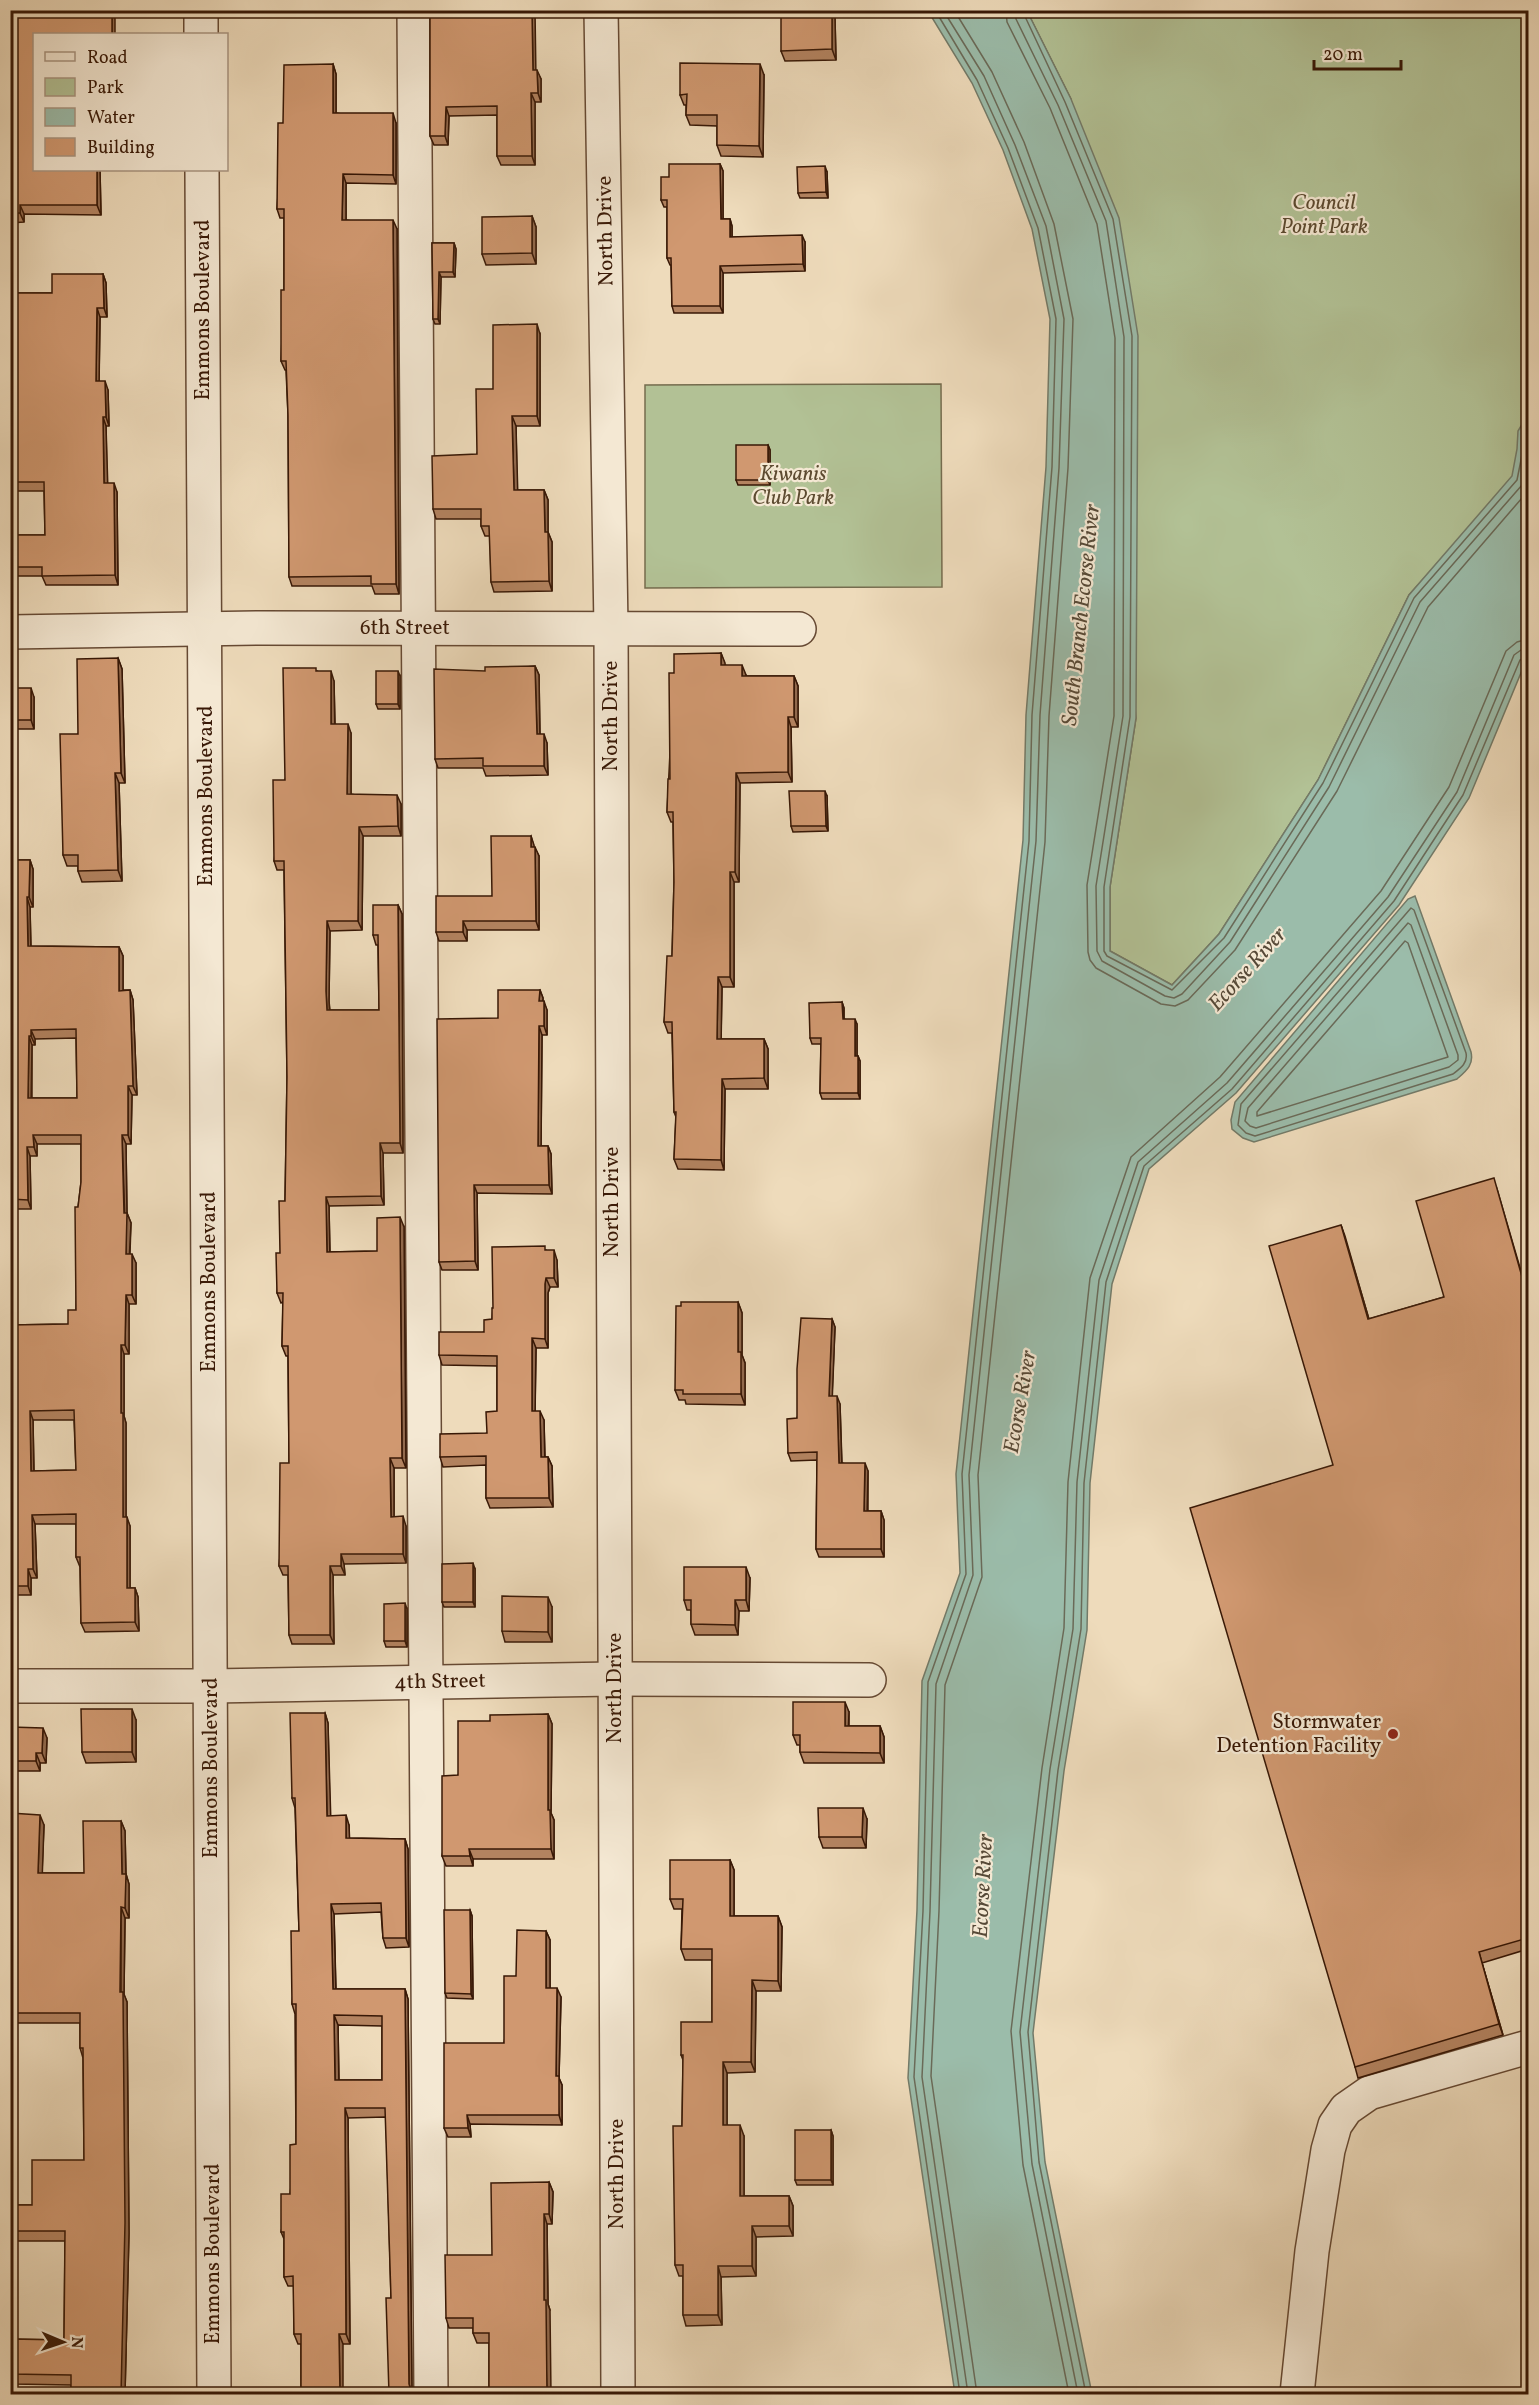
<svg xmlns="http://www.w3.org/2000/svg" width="1539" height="2405" font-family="Vollkorn,serif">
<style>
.green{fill:#b2c195;stroke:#756c4e;stroke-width:1.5}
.water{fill:#9bbcaa;stroke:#737a68;stroke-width:1.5}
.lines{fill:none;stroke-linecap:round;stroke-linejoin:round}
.shore{stroke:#6a6a58;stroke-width:1.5}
.minor-casing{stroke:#664933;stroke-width:36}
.minor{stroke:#f4e8d3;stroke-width:33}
.wall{fill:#b38360;stroke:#381806;stroke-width:1.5;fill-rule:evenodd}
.shaded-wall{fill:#926a4e;stroke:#381806;stroke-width:1.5}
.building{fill:#d09870;stroke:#381806;stroke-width:1.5;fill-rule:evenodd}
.poi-dot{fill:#8f2418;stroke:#f4e8d3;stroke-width:2}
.labels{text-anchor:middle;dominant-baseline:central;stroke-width:4.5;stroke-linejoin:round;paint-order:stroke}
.park-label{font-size:21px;font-style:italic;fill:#5d4b31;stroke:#f4e8d3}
.street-label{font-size:21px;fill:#381806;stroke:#f4e8d3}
.poi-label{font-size:21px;fill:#381806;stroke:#f4e8d3;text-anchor:end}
.water-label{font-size:22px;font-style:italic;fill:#564937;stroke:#f4e8d3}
</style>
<rect width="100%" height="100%" fill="#eedbbb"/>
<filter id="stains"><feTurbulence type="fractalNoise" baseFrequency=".00333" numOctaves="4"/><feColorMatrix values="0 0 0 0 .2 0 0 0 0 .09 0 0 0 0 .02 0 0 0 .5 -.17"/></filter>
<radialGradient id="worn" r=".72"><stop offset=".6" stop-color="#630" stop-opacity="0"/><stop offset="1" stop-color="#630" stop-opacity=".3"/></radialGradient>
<g class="green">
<path d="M 1027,11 L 1528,11 L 1528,462 L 1409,595 L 1318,780 L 1219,934 L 1172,985 L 1110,951 L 1110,887 L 1136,718 L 1071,99 Z"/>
<path d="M 941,384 L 942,587 L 645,588 L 645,385 Z"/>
</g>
<g class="water">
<path d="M 928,11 L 1027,11 L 1071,99 L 1119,218 L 1138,336 L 1136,718 L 1110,887 L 1110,951 L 1172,985 L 1219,934 L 1318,780 L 1409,595 L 1512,476 L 1517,449 L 1518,431 L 1528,414 L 1528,656 L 1469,798 L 1399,905 L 1236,1093 L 1149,1169 L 1112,1284 L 1090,1483 L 1087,1630 L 1064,1771 L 1033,2033 L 1045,2162 L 1092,2394 L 955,2394 L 908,2078 L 917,1910 L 922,1681 L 960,1573 L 956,1474 L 1023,840 L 1026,715 L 1046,467 L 1050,319 L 1032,229 L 1003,150 L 972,83 Z"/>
<path d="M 1415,896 L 1471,1052 C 1474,1065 1466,1071 1457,1079 L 1254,1142 L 1243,1138 L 1232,1129 L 1231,1120 L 1235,1102 L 1408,899 Z"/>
</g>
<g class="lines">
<g class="shore">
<path d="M 935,10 L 977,80 L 1008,148 L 1038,228 L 1056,319 L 1052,467 L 1032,715 L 1029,841 L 962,1474 L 966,1574 L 928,1682 L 923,1911 L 914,2077 L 960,2394"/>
<path d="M 943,10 L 984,76 L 1015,145 L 1046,226 L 1064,319 L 1059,468 L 1040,715 L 1036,841 L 969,1475 L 973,1575 L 936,1684 L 930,1911 L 922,2077 L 968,2394"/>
<path d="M 954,10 L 992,72 L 1024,142 L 1054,224 L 1073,319 L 1068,468 L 1049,716 L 1045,842 L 978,1475 L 982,1577 L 945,1685 L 939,1911 L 931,2076 L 977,2394"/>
<path d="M 1006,10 L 1007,22 L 1050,108 L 1097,224 L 1115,338 L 1114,716 L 1087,885 L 1088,952 L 1090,960 L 1096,968 L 1161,1004 L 1175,1006 L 1188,1000 L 1235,950 L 1337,791 L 1428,607 L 1528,491"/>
<path d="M 1015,10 L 1016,19 L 1058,105 L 1106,221 L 1124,337 L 1123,716 L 1096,886 L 1097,951 L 1102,961 L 1165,996 L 1174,998 L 1182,994 L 1230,942 L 1329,787 L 1420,602 L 1522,485 L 1528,461"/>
<path d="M 1022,10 L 1065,102 L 1113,219 L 1132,336 L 1130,717 L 1104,887 L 1104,951 L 1107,956 L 1172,990 L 1224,938 L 1323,783 L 1414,598 L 1517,480 L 1523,450 L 1524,433 L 1528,425"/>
<path d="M 1411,908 L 1414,910 L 1466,1053 C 1468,1063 1461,1068 1453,1074 L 1255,1136 L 1246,1133 L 1238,1125 L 1241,1104 Z"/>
<path d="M 1408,923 L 1411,925 L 1458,1055 L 1458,1060 L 1449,1067 L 1256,1128 L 1250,1126 L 1245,1121 L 1248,1108 Z"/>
<path d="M 1405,941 L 1408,943 L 1448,1057 L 1257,1116 L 1257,1112 Z"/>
<path d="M 1069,2394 L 1023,2165 L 1011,2031 L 1042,1768 L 1064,1628 L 1068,1482 L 1090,1278 L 1131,1157 L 1220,1077 L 1381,891 L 1449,787 L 1506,651 L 1517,642 L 1528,639"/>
<path d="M 1078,2394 L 1032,2164 L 1020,2032 L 1050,1769 L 1073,1629 L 1077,1482 L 1099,1280 L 1138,1162 L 1227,1083 L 1388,897 L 1457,792 L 1514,655 L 1521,650 L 1528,648"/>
<path d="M 1086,2394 L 1039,2162 L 1028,2032 L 1058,1770 L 1081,1629 L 1084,1483 L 1106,1282 L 1144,1166 L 1232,1089 L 1394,901 L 1463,795 L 1520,660 L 1528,656"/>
</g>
<g class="minor-casing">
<g id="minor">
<path d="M 201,10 L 201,34"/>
<path d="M 414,10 L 431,2394"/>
<path d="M 601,10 L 611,628 L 618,2394"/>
<path d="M 202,170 L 214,2394"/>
<path d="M 10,632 L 257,628 L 799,629"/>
<path d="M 10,1686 L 211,1686 L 614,1679 L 869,1680"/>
<path d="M 1297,2394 L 1312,2251 L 1328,2150 L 1335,2125 L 1346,2109 L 1369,2093 L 1528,2047"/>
</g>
</g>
<use href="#minor" class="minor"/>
</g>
<g class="wall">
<path d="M 10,10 L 34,34 L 100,170 L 101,215 L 24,214 L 24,222 L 10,223 Z"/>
<path d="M 286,10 L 325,10 L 325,13 L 287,13 Z"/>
<path d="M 430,10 L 536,70 L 541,79 L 541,102 L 535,102 L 535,165 L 501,165 L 497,156 L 497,115 L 449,116 L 448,145 L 434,145 L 430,136 Z"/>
<path d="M 835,18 L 836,60 L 785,61 L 781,51 Z"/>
<path d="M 333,64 L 336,74 L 336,113 L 396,123 L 396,184 L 346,183 L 346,220 L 397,229 L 399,594 L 375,594 L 372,586 L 292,586 L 289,577 L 288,415 L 286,370 L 285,370 L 281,361 L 284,290 L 284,218 L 280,218 L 277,209 L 283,123 Z"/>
<path d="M 764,75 L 763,157 L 721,156 L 717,145 L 717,126 L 690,125 L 686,115 L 686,105 L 684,105 L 680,95 Z"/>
<path d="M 720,164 L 723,171 L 723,219 L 730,219 L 732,226 L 732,237 L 805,242 L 805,271 L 723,273 L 723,313 L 674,313 L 672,306 L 671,265 L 670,265 L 667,258 L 667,207 L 664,207 L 661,200 L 669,177 Z"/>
<path d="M 827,172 L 828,198 L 800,198 L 798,193 Z"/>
<path d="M 532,216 L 536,227 L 536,264 L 486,265 L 482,254 Z"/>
<path d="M 432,243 L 454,243 L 456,249 L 455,277 L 441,277 L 440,324 L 435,324 L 433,319 Z"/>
<path d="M 103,274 L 106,283 L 107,317 L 100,317 L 99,381 L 108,390 L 109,426 L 106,426 L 107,483 L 117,492 L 118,585 L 46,585 L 42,576 L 10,576 L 10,535 L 45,535 L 44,491 L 10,491 L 10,293 L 52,293 Z"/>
<path d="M 540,334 L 540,426 L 516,426 L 517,490 L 544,490 L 548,500 L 548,532 L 552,542 L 552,591 L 494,592 L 491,582 L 490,536 L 485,536 L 481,526 L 481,519 L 436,519 L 433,509 L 477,454 L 493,389 Z"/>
<path d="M 768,445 L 770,450 L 770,485 L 738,485 L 736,480 Z"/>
<path d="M 721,653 L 725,665 L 746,675 L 746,676 L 794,676 L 798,686 L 798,727 L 791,727 L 792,782 L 740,783 L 739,882 L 734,882 L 734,987 L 722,987 L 721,1039 L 764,1039 L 768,1049 L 768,1089 L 725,1089 L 724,1170 L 678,1169 L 674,1159 L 676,1117 L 674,1112 L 672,1033 L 668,1033 L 664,1022 L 672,956 L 674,882 L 673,822 L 671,822 L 667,812 L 674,673 Z"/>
<path d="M 118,658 L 122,669 L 125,783 L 119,783 L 122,881 L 82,882 L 78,871 L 78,866 L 67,866 L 63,855 L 78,734 Z"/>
<path d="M 535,666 L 539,675 L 540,734 L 547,743 L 548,775 L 486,776 L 483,768 L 438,768 L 435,759 L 485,671 Z"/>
<path d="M 317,671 L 334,681 L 335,724 L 351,733 L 351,794 L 401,804 L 401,836 L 363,836 L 362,930 L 330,931 L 329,1001 L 330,1010 L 379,1010 L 378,945 L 376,945 L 373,935 L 398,905 L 402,914 L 403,1153 L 383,1153 L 384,1205 L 329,1206 L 330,1252 L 377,1251 L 404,1227 L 406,1468 L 394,1468 L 394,1517 L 406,1526 L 406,1563 L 344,1564 L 345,1575 L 333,1575 L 334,1644 L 292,1644 L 289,1635 L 288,1575 L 283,1575 L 279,1566 L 289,1463 L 288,1356 L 286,1356 L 282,1346 L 283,1302 L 281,1303 L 277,1293 L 285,1201 L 287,1077 L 284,870 L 277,870 L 274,861 L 285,780 Z"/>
<path d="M 400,676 L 400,709 L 378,709 L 376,704 Z"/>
<path d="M 10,688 L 34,697 L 34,729 L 10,729 Z"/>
<path d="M 827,796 L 828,831 L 793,832 L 791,826 Z"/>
<path d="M 531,836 L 534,847 L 539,856 L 539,930 L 467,930 L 467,941 L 439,941 L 436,932 L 492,896 Z"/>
<path d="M 10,860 L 30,860 L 33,869 L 33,907 L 30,907 L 31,946 L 119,947 L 123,956 L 123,990 L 130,990 L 133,1000 L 137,1095 L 132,1095 L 131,1144 L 126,1144 L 127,1213 L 131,1223 L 130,1254 L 136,1263 L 136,1304 L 129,1304 L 129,1354 L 124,1354 L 124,1416 L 126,1423 L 126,1517 L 130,1526 L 130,1588 L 135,1588 L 138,1597 L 139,1631 L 85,1632 L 81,1623 L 80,1567 L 76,1557 L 76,1524 L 35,1524 L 37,1578 L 31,1578 L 31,1595 L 10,1595 L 10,1325 L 68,1324 L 76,1310 L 78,1207 L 81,1182 L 81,1144 L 37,1144 L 37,1156 L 30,1156 L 31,1209 L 10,1209 ZM 76,1038 L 77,1098 L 32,1098 L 32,1045 L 35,1045 L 35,1039 ZM 33,1420 L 74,1420 L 76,1470 L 34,1471 Z"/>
<path d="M 540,990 L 543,998 L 543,1001 L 547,1010 L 547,1035 L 542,1035 L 541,1146 L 548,1146 L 551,1154 L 552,1194 L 477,1193 L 478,1270 L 442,1270 L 439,1262 L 498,1018 Z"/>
<path d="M 842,1002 L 844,1008 L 844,1019 L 857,1024 L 857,1056 L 858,1056 L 860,1061 L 860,1099 L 822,1099 L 820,1093 L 821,1044 L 812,1044 L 810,1038 Z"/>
<path d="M 1497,1189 L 1528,1295 L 1528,1949 L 1482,1963 L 1503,2035 L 1358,2078 L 1355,2067 L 1341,1225 L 1369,1319 L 1444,1297 Z"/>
<path d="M 546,1250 L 557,1260 L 558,1287 L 550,1287 L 548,1293 L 548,1348 L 536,1348 L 535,1411 L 544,1420 L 545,1457 L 548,1457 L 552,1466 L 553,1507 L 490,1508 L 486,1498 L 486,1465 L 443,1467 L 440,1457 L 487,1433 L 497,1411 L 497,1366 L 442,1365 L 439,1355 L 484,1332 L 492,1319 L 493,1308 Z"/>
<path d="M 738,1302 L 742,1313 L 742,1355 L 745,1363 L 745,1405 L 686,1404 L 685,1400 L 679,1400 L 675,1390 Z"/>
<path d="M 832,1319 L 835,1327 L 832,1396 L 840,1404 L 842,1463 L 868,1471 L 868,1511 L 881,1511 L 884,1520 L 884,1557 L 819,1557 L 816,1549 L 817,1460 L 791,1461 L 788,1453 L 797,1418 Z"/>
<path d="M 475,1569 L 475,1607 L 444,1607 L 442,1602 Z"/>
<path d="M 750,1578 L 749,1611 L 739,1611 L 738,1635 L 695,1635 L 691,1624 L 691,1610 L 687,1610 L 684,1600 Z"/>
<path d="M 552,1607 L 552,1642 L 505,1642 L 502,1631 Z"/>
<path d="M 407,1609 L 407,1647 L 386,1647 L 384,1641 Z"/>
<path d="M 849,1712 L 849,1726 L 880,1726 L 884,1737 L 884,1763 L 804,1763 L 800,1752 L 800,1745 L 797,1745 L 793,1735 Z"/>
<path d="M 325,1713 L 328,1723 L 330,1816 L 349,1825 L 349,1838 L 405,1839 L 408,1849 L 409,1947 L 386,1948 L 383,1938 L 381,1912 L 334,1914 L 336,1989 L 405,1989 L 408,1999 L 412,2394 L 391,2298 L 386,2117 L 348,2118 L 350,2344 L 343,2344 L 301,2394 L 301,2344 L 298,2344 L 294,2334 L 294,2286 L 288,2286 L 284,2277 L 284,2239 L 281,2232 L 290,2194 L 296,2144 L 295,2014 L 292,2004 L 299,1931 L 295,1808 L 292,1798 ZM 338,2025 L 382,2026 L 382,2080 L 339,2080 Z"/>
<path d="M 548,1714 L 552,1724 L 551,1813 L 554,1820 L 554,1859 L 473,1859 L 473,1866 L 446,1866 L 442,1856 L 458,1775 L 490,1721 Z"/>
<path d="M 136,1720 L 136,1762 L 86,1763 L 82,1752 Z"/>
<path d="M 10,1727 L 47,1738 L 46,1763 L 40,1763 L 40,1771 L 10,1771 Z"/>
<path d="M 10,1813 L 44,1825 L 42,1873 L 84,1873 L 121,1821 L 125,1831 L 126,1874 L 129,1884 L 129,1918 L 125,1918 L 124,1995 L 127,2002 L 129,2233 L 125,2394 L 71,2394 L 71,2385 L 13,2384 L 10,2378 L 10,2339 L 64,2340 L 65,2241 L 13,2241 L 10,2233 L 10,2205 L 32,2205 L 84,2160 L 83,2058 L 80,2048 L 80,2023 L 12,2023 L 10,2019 Z"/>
<path d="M 867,1819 L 866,1848 L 823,1848 L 819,1837 Z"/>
<path d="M 730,1860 L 734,1870 L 734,1916 L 778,1916 L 782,1927 L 781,1991 L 756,1991 L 755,2072 L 727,2073 L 727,2125 L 744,2136 L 744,2196 L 789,2196 L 793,2206 L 793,2236 L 756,2237 L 756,2276 L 721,2277 L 722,2325 L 686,2326 L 683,2315 L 683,2276 L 679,2276 L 675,2265 L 682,2126 L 683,2060 L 681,2055 L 712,2022 L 712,1960 L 685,1960 L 681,1949 L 682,1909 L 674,1909 L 670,1899 Z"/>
<path d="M 470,1910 L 472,1916 L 473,1999 L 447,1998 L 445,1993 Z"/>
<path d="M 546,1931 L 550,1940 L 550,1988 L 561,1997 L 559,2078 L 562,2085 L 562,2125 L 470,2124 L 471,2137 L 448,2137 L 444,2128 L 504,2043 L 516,1976 Z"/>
<path d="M 831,2130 L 833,2136 L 833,2185 L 797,2185 L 795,2180 Z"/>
<path d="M 549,2182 L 553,2192 L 552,2224 L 547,2224 L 548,2304 L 550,2310 L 489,2392 L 489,2343 L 477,2343 L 473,2333 L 473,2328 L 449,2328 L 446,2318 L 492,2255 Z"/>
</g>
<g class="shaded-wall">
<rect x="112" y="10" width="3" height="24"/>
<path d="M 532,10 L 535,10 L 536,79 L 533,70 Z"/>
<path d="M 832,10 L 833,10 L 835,18 L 836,60 L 832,49 Z"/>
<path d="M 333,64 L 336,74 L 336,123 L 333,113 Z"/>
<path d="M 760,64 L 764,75 L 763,157 L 759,146 Z"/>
<path d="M 537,70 L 541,79 L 541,102 L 538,93 Z"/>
<path d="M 531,93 L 535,102 L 535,165 L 532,156 Z"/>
<path d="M 446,107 L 449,116 L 448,145 L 445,136 Z"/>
<path d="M 393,113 L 396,123 L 396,184 L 393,175 Z"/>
<path d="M 720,164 L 723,171 L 723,226 L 721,219 Z"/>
<path d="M 825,166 L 827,172 L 828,198 L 826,192 Z"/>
<path d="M 97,170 L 100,170 L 101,215 L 97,205 Z"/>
<path d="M 343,174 L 346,183 L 346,229 L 342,220 Z"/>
<path d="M 20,205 L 24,214 L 24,222 L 20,213 Z"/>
<path d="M 532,216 L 536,227 L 536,264 L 532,253 Z"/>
<path d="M 730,219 L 732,226 L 732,244 L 730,237 Z"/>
<path d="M 393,220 L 397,229 L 399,594 L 396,584 Z"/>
<path d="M 802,235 L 805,242 L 805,271 L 803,264 Z"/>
<path d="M 454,243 L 456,249 L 455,277 L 453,272 Z"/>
<path d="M 720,266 L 723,273 L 723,313 L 720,306 Z"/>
<path d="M 439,272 L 441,277 L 440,324 L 438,319 Z"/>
<path d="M 103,274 L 106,283 L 107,317 L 104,308 Z"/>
<path d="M 97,308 L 100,317 L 99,390 L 96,381 Z"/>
<path d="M 537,324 L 540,334 L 540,426 L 537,416 Z"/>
<path d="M 105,381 L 108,390 L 109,426 L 106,417 Z"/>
<path d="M 512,416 L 516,426 L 518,500 L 514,490 Z"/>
<path d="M 103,417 L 106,426 L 108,492 L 104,483 Z"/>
<path d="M 768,445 L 770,450 L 770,485 L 768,480 Z"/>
<path d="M 114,483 L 117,492 L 118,585 L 115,575 Z"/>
<path d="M 544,490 L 548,500 L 548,532 L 552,542 L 552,591 L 549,581 L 545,532 Z"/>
<path d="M 721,653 L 725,663 L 725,675 L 721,665 Z"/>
<path d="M 118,658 L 122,669 L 125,783 L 121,773 Z"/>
<path d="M 742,665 L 746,675 L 746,686 L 742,676 Z"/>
<path d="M 535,666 L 539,675 L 540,743 L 537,734 Z"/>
<path d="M 331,671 L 334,681 L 335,733 L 331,724 Z"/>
<path d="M 398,671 L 400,676 L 400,709 L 398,704 Z"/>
<path d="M 794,676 L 798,686 L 798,727 L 794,717 Z"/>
<path d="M 31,688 L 34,697 L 34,729 L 31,720 Z"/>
<path d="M 788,717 L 791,727 L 792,782 L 788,772 Z"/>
<path d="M 348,724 L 351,733 L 351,804 L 347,794 Z"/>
<path d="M 544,734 L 547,743 L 548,775 L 544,766 Z"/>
<path d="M 115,773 L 119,783 L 122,881 L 118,870 Z"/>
<path d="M 736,773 L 740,783 L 739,882 L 735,872 Z"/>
<path d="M 825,791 L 827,796 L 828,831 L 826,826 Z"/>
<path d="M 397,795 L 401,804 L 401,836 L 398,826 Z"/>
<path d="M 359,827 L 363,836 L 362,930 L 358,921 Z"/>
<path d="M 531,836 L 534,845 L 534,856 L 531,847 Z"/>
<path d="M 535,847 L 539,856 L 539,930 L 536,921 Z"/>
<path d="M 30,860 L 33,869 L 33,907 L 29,897 Z"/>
<path d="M 730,872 L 734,882 L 734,987 L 730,977 Z"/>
<path d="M 27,897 L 30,907 L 31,956 L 28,946 Z"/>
<path d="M 398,905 L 402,914 L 403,1153 L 400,1143 Z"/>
<path d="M 327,921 L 330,931 L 329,1001 L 330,1019 L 327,1010 L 326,991 Z"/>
<path d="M 463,921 L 467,930 L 467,941 L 463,932 Z"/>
<path d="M 119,947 L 123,956 L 123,1000 L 119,991 Z"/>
<path d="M 718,977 L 722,987 L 721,1049 L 717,1039 Z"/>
<path d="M 130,990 L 133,1000 L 137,1095 L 133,1086 Z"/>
<path d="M 540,990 L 543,998 L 542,1010 L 539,1001 Z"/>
<path d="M 544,1001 L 547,1010 L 547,1035 L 544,1026 Z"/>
<path d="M 842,1002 L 844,1008 L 844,1025 L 843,1019 Z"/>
<path d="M 855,1019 L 857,1024 L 857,1061 L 855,1056 Z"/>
<path d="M 539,1026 L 542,1035 L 541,1154 L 538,1146 Z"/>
<path d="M 31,1030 L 35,1039 L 35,1045 L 31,1036 Z"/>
<path d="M 29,1036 L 32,1045 L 31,1107 L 28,1098 Z"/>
<path d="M 764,1039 L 768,1049 L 768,1089 L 764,1078 Z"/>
<path d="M 858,1056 L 860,1061 L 860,1099 L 858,1093 Z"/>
<path d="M 722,1079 L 725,1089 L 724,1170 L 721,1160 Z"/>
<path d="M 128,1086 L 132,1095 L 131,1144 L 128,1135 Z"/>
<path d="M 33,1135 L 37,1144 L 37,1156 L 34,1147 Z"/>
<path d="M 122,1135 L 126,1144 L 127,1217 L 127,1213 L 131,1223 L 129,1263 L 126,1254 Z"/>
<path d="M 380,1143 L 383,1153 L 384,1205 L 381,1196 Z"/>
<path d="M 548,1146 L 551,1154 L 552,1194 L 549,1185 Z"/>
<path d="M 27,1147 L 30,1156 L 31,1209 L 28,1200 Z"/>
<path d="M 474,1185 L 477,1193 L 478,1270 L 475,1261 Z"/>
<path d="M 326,1197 L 329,1206 L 330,1262 L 327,1252 Z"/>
<path d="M 400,1217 L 404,1227 L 406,1468 L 402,1458 Z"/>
<path d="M 1341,1225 L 1345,1236 L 1372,1330 L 1368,1319 Z"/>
<path d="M 554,1250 L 557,1260 L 558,1287 L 554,1278 Z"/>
<path d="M 132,1254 L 136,1263 L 136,1304 L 132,1295 Z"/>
<path d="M 546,1278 L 550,1287 L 548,1293 L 548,1348 L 545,1339 L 545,1284 Z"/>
<path d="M 126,1295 L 129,1304 L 129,1354 L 125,1345 Z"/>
<path d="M 738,1302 L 742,1313 L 742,1355 L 745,1363 L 745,1405 L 741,1394 L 738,1352 Z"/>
<path d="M 832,1319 L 835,1327 L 832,1405 L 829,1396 Z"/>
<path d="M 532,1338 L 536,1348 L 535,1420 L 532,1411 Z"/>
<path d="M 121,1345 L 124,1354 L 124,1416 L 126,1423 L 126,1526 L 123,1517 L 121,1413 Z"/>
<path d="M 837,1396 L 840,1404 L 842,1472 L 839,1463 Z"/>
<path d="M 30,1411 L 33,1420 L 34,1480 L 31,1471 Z"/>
<path d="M 540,1411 L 544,1420 L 545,1466 L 541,1457 Z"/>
<path d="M 548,1457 L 552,1466 L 553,1507 L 549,1498 Z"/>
<path d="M 390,1458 L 394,1468 L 394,1526 L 391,1517 Z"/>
<path d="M 865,1463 L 868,1471 L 867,1519 L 864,1511 Z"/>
<path d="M 881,1511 L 884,1520 L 884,1557 L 881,1549 Z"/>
<path d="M 32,1515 L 35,1524 L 37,1578 L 33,1569 Z"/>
<path d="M 403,1516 L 406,1526 L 406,1563 L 403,1554 Z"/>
<path d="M 127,1517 L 130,1526 L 130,1597 L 127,1588 Z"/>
<path d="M 341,1554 L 344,1564 L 345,1575 L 341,1566 Z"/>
<path d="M 473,1563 L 475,1569 L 475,1607 L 473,1602 Z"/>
<path d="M 330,1566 L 333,1575 L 334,1644 L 330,1635 Z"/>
<path d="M 746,1567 L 750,1578 L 749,1611 L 746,1600 Z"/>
<path d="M 28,1569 L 31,1578 L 31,1595 L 28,1586 Z"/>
<path d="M 135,1588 L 138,1597 L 139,1631 L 135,1622 Z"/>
<path d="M 548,1597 L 552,1607 L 552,1642 L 548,1632 Z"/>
<path d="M 735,1600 L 739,1611 L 738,1635 L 735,1625 Z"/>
<path d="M 405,1603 L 407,1609 L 407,1647 L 405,1641 Z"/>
<path d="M 845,1702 L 849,1712 L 848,1737 L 845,1726 Z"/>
<path d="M 132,1709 L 136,1720 L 136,1762 L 132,1752 Z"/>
<path d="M 325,1713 L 328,1723 L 331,1825 L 327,1816 Z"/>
<path d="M 548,1714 L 552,1724 L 551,1813 L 554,1820 L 554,1859 L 551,1849 L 548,1810 Z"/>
<path d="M 880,1726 L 884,1737 L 884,1763 L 880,1753 Z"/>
<path d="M 43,1728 L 47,1738 L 46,1763 L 42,1753 Z"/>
<path d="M 36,1753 L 40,1763 L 40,1771 L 36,1761 Z"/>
<path d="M 863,1808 L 867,1819 L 866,1848 L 862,1837 Z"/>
<path d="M 40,1815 L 44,1825 L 42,1883 L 38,1873 Z"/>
<path d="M 346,1815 L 349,1825 L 350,1848 L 346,1838 Z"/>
<path d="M 121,1821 L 125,1831 L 126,1880 L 126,1874 L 129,1884 L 129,1918 L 125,1908 L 122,1874 Z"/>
<path d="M 405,1839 L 408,1849 L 409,1947 L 406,1938 Z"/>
<path d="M 469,1849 L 473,1859 L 473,1866 L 470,1856 Z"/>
<path d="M 730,1860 L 734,1870 L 734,1926 L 730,1916 Z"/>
<path d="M 331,1904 L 334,1914 L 336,1998 L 333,1989 Z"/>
<path d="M 121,1907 L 125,1918 L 124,1994 L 127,2002 L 129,2233 L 125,2394 L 121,2394 Z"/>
<path d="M 470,1910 L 472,1916 L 473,1999 L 471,1994 Z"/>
<path d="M 778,1916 L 782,1927 L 781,1991 L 778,1981 Z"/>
<path d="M 546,1931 L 550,1940 L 550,1997 L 546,1988 Z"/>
<path d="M 1479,1952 L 1482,1963 L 1503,2035 L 1499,2024 Z"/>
<path d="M 752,1980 L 756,1991 L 755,2072 L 751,2062 Z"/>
<path d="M 557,1988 L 561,1997 L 559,2078 L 562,2085 L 562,2125 L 559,2115 L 556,2076 Z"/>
<path d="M 405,1989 L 408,1999 L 412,2394 L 409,2384 Z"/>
<path d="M 334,2015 L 338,2025 L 339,2089 L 335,2080 Z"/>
<path d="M 723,2062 L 727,2073 L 727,2136 L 723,2125 Z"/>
<path d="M 345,2108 L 348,2118 L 350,2344 L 346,2334 Z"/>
<path d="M 467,2115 L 470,2124 L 471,2137 L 468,2128 Z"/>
<path d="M 740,2125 L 744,2136 L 744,2206 L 740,2196 Z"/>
<path d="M 831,2130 L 833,2136 L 833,2185 L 831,2180 Z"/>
<path d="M 549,2182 L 553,2192 L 552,2224 L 549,2214 Z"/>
<path d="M 789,2196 L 793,2206 L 793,2236 L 789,2226 Z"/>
<path d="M 544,2214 L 547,2224 L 548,2304 L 550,2310 L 551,2394 L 547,2394 L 544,2300 Z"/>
<path d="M 752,2226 L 756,2237 L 756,2276 L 752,2266 Z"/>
<path d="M 718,2266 L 721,2277 L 722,2325 L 718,2315 Z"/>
<path d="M 339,2334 L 343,2344 L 343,2394 L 340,2394 Z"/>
</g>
<g class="building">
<path d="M 10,10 L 112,10 L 112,34 L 34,34 L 34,170 L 97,170 L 97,205 L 20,205 L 20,213 L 10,213 Z"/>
<path d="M 430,10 L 532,10 L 533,70 L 537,70 L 538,93 L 531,93 L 532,156 L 497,156 L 497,106 L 446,107 L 445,136 L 430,136 Z"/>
<path d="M 781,10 L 832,10 L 832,49 L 781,51 Z"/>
<path d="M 680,63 L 760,64 L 759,146 L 717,145 L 717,115 L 686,115 L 687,94 L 680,95 Z"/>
<path d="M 333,64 L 333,113 L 393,113 L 393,175 L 343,174 L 342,220 L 393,220 L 396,584 L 371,584 L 371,576 L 289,577 L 288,415 L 286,361 L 281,361 L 281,290 L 284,290 L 284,209 L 277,209 L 278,123 L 283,123 L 284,65 Z"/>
<path d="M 669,164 L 720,164 L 721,219 L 730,219 L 730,237 L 802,235 L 803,264 L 720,266 L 720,306 L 672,306 L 671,258 L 667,258 L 667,200 L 661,200 L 661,177 L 669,177 Z"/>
<path d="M 825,166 L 826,192 L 798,193 L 797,167 Z"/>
<path d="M 532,216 L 532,253 L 482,254 L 482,217 Z"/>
<path d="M 432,243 L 454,243 L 453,272 L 439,272 L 438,319 L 433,319 Z"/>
<path d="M 52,274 L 103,274 L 104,308 L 97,308 L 96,381 L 105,381 L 106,417 L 103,417 L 104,483 L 114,483 L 115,575 L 42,576 L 42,567 L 10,567 L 10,535 L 45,535 L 44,482 L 10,482 L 10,293 L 52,293 Z"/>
<path d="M 537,324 L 537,416 L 512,416 L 514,490 L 544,490 L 545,532 L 548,532 L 549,581 L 491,582 L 489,526 L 481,526 L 481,509 L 433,509 L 432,456 L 477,454 L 476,389 L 493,389 L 493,325 Z"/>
<rect x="736" y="445" width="32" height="35"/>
<path d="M 721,653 L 721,665 L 742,665 L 742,676 L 794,676 L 794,717 L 788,717 L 788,772 L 736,773 L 735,872 L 730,872 L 730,977 L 718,977 L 717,1039 L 764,1039 L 764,1078 L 722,1079 L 721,1160 L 674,1159 L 676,1112 L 674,1112 L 672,1022 L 664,1022 L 667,956 L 672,956 L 674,882 L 673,812 L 667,812 L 668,779 L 670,779 L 669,673 L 674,673 L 674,654 Z"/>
<path d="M 118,658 L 121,773 L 115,773 L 118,870 L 78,871 L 78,855 L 63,855 L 60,734 L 78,734 L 77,659 Z"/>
<path d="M 535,666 L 537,734 L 544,734 L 544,766 L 483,766 L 483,758 L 435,759 L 434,669 L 485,671 L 485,667 Z"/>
<path d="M 283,668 L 316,668 L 316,671 L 331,671 L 331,724 L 348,724 L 347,794 L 397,795 L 398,826 L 359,827 L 358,921 L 327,921 L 326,991 L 327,1010 L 379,1010 L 378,935 L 373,935 L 373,905 L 398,905 L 400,1143 L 380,1143 L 381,1196 L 326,1197 L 327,1252 L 377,1251 L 377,1218 L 400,1217 L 402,1458 L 390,1458 L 391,1517 L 403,1516 L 403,1554 L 341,1554 L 341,1566 L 330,1566 L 330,1635 L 289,1635 L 288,1566 L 279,1566 L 280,1463 L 289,1463 L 288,1346 L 282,1346 L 283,1293 L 277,1293 L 276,1253 L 280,1253 L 279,1201 L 285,1201 L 287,1077 L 284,861 L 274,861 L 273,780 L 285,780 Z"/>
<rect x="376" y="671" width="22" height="33"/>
<rect x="10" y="688" width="21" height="32"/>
<path d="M 789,791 L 825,791 L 826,826 L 791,826 Z"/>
<path d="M 491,836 L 531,836 L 531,847 L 535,847 L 536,921 L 463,921 L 463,932 L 436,932 L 436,896 L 492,896 Z"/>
<path d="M 10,860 L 30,860 L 29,897 L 27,897 L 28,946 L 119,947 L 119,991 L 130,990 L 133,1086 L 128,1086 L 128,1135 L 122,1135 L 124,1213 L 127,1213 L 126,1254 L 132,1254 L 132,1295 L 126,1295 L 125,1345 L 121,1345 L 121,1413 L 123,1413 L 123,1517 L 127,1517 L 127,1588 L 135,1588 L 135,1622 L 81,1623 L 80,1557 L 76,1557 L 76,1514 L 32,1515 L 33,1569 L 28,1569 L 28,1586 L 10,1586 L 10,1325 L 68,1324 L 68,1310 L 76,1310 L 75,1207 L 78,1207 L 81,1182 L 81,1135 L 33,1135 L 34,1147 L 27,1147 L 28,1200 L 10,1199 ZM 76,1029 L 77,1098 L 28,1098 L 29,1036 L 31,1036 L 31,1030 ZM 74,1410 L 76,1470 L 31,1471 L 30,1411 Z"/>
<path d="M 498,990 L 540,990 L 539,1001 L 544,1001 L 544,1026 L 539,1026 L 538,1146 L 548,1146 L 549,1185 L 474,1185 L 475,1261 L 439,1262 L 437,1019 L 498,1018 Z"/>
<path d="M 842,1002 L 843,1019 L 855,1019 L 855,1056 L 858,1056 L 858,1093 L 820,1093 L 821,1038 L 810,1038 L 809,1003 Z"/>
<path d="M 1494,1178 L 1528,1298 L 1528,1938 L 1479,1952 L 1499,2024 L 1355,2067 L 1190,1508 L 1333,1465 L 1269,1246 L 1341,1225 L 1368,1319 L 1444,1297 L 1416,1201 Z"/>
<path d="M 545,1246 L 545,1250 L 554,1250 L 554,1278 L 546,1278 L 545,1284 L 545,1339 L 532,1338 L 532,1411 L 540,1411 L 541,1457 L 548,1457 L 549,1498 L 486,1498 L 486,1456 L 440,1457 L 440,1434 L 487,1433 L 486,1412 L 497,1411 L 497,1356 L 439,1355 L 439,1332 L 484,1332 L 484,1320 L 492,1319 L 492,1308 L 493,1308 L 492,1247 Z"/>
<path d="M 681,1302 L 738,1302 L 738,1352 L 741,1352 L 741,1394 L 683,1394 L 683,1390 L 675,1390 L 676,1306 L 681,1306 Z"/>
<path d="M 801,1318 L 832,1319 L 829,1396 L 837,1396 L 839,1463 L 865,1463 L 864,1511 L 881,1511 L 881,1549 L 816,1549 L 817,1452 L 788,1453 L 787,1419 L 797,1418 L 797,1369 Z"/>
<path d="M 473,1563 L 473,1602 L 442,1602 L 442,1564 Z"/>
<path d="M 684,1567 L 746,1567 L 746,1600 L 735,1600 L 735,1625 L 691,1624 L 691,1600 L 684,1600 Z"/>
<path d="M 502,1596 L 548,1597 L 548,1632 L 502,1631 Z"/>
<path d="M 405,1603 L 405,1641 L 384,1641 L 384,1604 Z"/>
<path d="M 793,1702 L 845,1702 L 845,1726 L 880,1726 L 880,1753 L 800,1752 L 800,1735 L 793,1735 Z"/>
<path d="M 81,1709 L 132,1709 L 132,1752 L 82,1752 Z"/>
<path d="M 290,1713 L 325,1713 L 327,1816 L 346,1815 L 346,1838 L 405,1839 L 406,1938 L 383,1938 L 381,1903 L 331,1904 L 333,1989 L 405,1989 L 409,2384 L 412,2394 L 389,2394 L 386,2298 L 391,2298 L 385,2108 L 345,2108 L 346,2334 L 339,2334 L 340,2394 L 346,2394 L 299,2394 L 301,2394 L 301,2334 L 294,2334 L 293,2276 L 284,2277 L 284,2232 L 281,2232 L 281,2194 L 290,2194 L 290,2145 L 296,2144 L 296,2004 L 292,2004 L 291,1931 L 299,1931 L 295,1798 L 292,1798 ZM 334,2015 L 382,2016 L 382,2080 L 335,2080 Z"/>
<path d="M 548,1714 L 548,1810 L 550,1810 L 551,1849 L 469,1849 L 470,1856 L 442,1856 L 442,1776 L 458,1775 L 458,1721 L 490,1721 L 490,1715 Z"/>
<path d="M 10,1727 L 43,1728 L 42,1753 L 36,1753 L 36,1761 L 10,1761 Z"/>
<path d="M 818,1808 L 863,1808 L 862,1837 L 819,1837 Z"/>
<path d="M 10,1813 L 40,1815 L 38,1873 L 84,1873 L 83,1821 L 121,1821 L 122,1874 L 126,1874 L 125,1908 L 121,1907 L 120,1992 L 123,1992 L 125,2223 L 121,2394 L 71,2394 L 71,2375 L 10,2374 L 10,2339 L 64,2340 L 65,2231 L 10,2231 L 10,2205 L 32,2205 L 32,2160 L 84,2160 L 83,2048 L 80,2048 L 80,2013 L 10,2013 Z"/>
<path d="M 670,1860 L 730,1860 L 730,1916 L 778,1916 L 778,1981 L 752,1980 L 751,2062 L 723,2062 L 723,2125 L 740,2125 L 740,2196 L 789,2196 L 789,2226 L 752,2226 L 752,2266 L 718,2266 L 718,2315 L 683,2315 L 683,2265 L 675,2265 L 673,2126 L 682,2126 L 683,2055 L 681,2055 L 681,2022 L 712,2022 L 712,1949 L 681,1949 L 683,1899 L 670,1899 Z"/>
<path d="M 444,1910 L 470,1910 L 471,1994 L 445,1993 Z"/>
<path d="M 517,1930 L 546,1931 L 546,1988 L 557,1988 L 556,2076 L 559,2076 L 559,2115 L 467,2115 L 468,2128 L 444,2128 L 444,2043 L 504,2043 L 504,1976 L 516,1976 Z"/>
<rect x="795" y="2130" width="36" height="50"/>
<path d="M 549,2182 L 549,2214 L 544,2214 L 544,2300 L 546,2300 L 547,2394 L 442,2394 L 444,2391 L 489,2392 L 489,2333 L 473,2333 L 473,2318 L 446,2318 L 445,2255 L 492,2255 L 491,2183 Z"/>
<rect x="680" y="2391" width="47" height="3"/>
</g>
<circle class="poi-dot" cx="1393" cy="1734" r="6"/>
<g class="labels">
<g class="park-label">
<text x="1324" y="203">Council<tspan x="1324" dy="24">Point Park</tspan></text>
<text x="793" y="474">Kiwanis<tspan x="793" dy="24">Club Park</tspan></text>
</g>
<g class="street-label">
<text transform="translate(606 231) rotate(-91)">North Drive</text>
<text transform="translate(203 310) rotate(-90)">Emmons Boulevard</text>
<text x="405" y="628">6th Street</text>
<text transform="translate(611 716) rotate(-90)">North Drive</text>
<text transform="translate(206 796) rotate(-90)">Emmons Boulevard</text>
<text transform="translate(612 1202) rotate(-90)">North Drive</text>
<text transform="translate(209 1282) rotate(-90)">Emmons Boulevard</text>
<text transform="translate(440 1682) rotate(-1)">4th Street</text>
<text transform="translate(615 1688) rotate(-90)">North Drive</text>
<text transform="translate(211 1768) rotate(-90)">Emmons Boulevard</text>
<text transform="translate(617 2174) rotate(-90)">North Drive</text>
<text transform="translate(213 2254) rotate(-90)">Emmons Boulevard</text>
</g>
<g class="poi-label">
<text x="1381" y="1722">Stormwater<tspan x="1381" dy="24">Detention Facility</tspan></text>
</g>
<g class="water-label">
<text transform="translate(1082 615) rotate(-84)">South Branch Ecorse River</text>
<text transform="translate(1248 970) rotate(-48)">Ecorse River</text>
<text transform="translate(1021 1402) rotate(-80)">Ecorse River</text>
<text transform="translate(984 1886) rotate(-87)">Ecorse River</text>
</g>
</g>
<rect width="1539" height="2405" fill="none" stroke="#eedbbb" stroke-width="36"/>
<rect x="12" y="12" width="1515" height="2381" fill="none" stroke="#381806" stroke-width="3"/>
<rect x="18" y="18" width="1503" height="2369" fill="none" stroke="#381806" stroke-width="1.5"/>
<rect x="33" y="33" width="195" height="138" fill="#f4e8d3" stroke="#a99581" stroke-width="1.5"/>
<rect x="45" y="52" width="30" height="9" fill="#f4e8d3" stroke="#a99581" stroke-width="1.5"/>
<text x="87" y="63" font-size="18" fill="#381806">Road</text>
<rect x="45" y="78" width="30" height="18" fill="#b2c195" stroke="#a99581" stroke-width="1.5"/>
<text x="87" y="93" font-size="18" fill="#381806">Park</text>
<rect x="45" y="108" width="30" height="18" fill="#9bbcaa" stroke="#a99581" stroke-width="1.5"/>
<text x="87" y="123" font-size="18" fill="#381806">Water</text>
<rect x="45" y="138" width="30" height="18" fill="#d09870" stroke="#a99581" stroke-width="1.5"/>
<text x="87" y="153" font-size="18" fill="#381806">Building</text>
<g transform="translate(63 2342) rotate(92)" stroke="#f4e8d3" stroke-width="4.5" paint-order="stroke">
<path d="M0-4.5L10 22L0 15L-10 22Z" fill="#381806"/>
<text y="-9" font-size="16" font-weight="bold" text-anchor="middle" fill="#381806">N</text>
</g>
<path d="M1314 60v9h87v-9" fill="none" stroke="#381806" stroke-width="3"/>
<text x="1323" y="60" font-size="18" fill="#381806" stroke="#f4e8d3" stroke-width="4.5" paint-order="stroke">20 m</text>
<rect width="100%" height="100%" filter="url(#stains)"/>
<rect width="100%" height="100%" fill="url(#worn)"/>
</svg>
